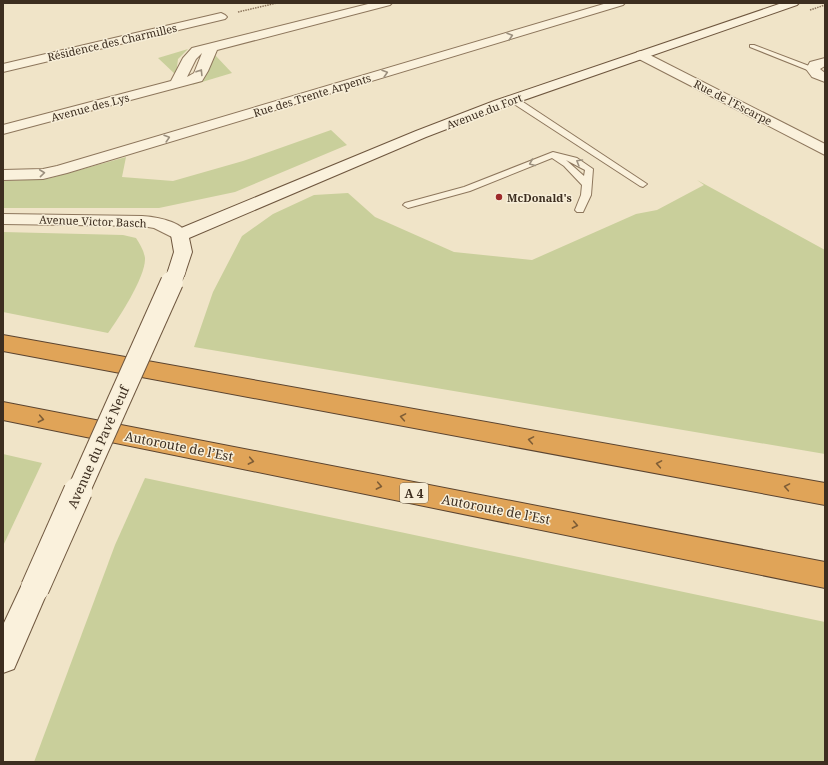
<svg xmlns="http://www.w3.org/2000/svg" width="828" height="765" font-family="'Noto Serif',serif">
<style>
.green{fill:#c9cf9b}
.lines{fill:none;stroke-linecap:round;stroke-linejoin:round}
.service-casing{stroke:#8d765c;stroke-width:2}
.minor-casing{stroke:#8d765c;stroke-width:2}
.tertiary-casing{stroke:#8d765c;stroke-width:2}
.secondary-casing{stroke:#6f573f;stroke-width:2}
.motorway-casing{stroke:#5b4430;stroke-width:2}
.path{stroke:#8d765c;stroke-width:1.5;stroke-dasharray:1.5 1;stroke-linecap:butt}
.service{fill:#faf1dc;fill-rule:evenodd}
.minor{fill:#faf1dc;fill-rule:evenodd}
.tertiary{fill:#faf1dc;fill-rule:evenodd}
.secondary{fill:#faf1dc;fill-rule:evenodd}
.motorway{fill:#e0a458;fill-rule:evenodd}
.secondary-bridge-far2-casing{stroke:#6f573f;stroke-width:18;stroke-linecap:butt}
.secondary-bridge-far1-casing{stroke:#6f573f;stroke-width:24;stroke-linecap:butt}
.secondary-bridge-casing{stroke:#6f573f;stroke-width:30;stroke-linecap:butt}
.secondary-bridge-far2{stroke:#faf1dc;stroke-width:17}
.secondary-bridge-far1{stroke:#faf1dc;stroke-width:22}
.secondary-bridge{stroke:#faf1dc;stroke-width:28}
.oneway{stroke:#9c907e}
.oneway2{stroke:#7e5d36}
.poi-dot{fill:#9e2a2b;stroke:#f7eed8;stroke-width:1.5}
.labels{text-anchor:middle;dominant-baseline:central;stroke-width:3;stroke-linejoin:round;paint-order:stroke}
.far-street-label{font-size:11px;fill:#3d2e20;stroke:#f7eed8}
.far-poi-label{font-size:11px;font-weight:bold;fill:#3d2e20;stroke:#f7eed8;text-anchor:start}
.shield{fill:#f7eed8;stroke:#756857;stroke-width:1}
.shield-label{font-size:12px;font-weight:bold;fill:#3d2e20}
.street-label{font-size:13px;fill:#3d2e20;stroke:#f7eed8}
</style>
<rect width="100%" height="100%" fill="#f0e4c8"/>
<g class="green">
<path d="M 188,49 L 178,59 L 176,75 L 158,58 Z"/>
<path d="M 215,55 L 232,73 L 192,85 C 205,76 209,69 215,55 Z"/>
<path d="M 331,130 L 347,145 L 235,192 L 159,208 L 3,208 L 3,181 L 47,179 L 126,157 L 122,177 L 173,181 L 243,161 Z"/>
<path d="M 697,180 L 825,250 L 825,454 L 194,347 L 213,292 L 242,236 L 273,214 L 314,195 L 348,193 L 375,217 L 454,252 L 532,260 L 636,214 L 657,210 L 704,185 Z"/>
<path d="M 3,232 L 123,235 L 136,238 C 140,244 144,251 145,258 C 146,276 119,318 108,333 L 3,312 Z"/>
<path d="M 3,454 L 42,463 L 3,546 Z"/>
<path d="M 145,478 L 825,622 L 825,762 L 34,762 L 115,545 Z"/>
</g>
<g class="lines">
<g class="service-casing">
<g id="service">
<path d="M 750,45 L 754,45 L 817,69 L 810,71 L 750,47 Z"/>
<path d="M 511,98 L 517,98 L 647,184 L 643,187 L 640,186 L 511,102 Z"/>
<path d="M 553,152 L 577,158 L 593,169 L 591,195 L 583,212 L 577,212 L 575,210 L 581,195 L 582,185 L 564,166 L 552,158 L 470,191 L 408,208 L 403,205 L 405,203 L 464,187 ZM 566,160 L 585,170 L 584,176 Z"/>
</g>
</g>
<g class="minor-casing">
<g id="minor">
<path d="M 372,3 L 392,3 L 390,5 L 217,50 L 208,71 L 202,81 L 3,134 L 3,125 L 171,81 L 183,58 L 192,48 ZM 202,53 L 194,73 L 187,77 L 196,59 Z"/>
<path d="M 607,3 L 625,3 L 623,5 L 67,173 L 43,179 L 3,180 L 3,170 L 43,169 L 57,166 Z"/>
<path d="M 221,13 L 225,15 L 227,17 L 225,19 L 3,72 L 3,64 Z"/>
<path d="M 642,51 L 825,144 L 825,155 L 637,58 L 636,55 L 637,52 Z"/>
<path d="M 825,58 L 825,66 L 820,69 L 825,73 L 825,82 L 812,77 L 806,69 L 810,62 Z"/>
</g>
</g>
<g class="tertiary-casing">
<path id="tertiary" d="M 3,214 L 142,216 C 157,217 180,221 189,235 L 186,239 L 180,241 L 154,228 L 142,226 L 3,224 Z"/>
</g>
<g class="secondary-casing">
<g id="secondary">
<path d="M 782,3 L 799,3 L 797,5 L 504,107 L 426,137 L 189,238 L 192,252 L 184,276 L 177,277 L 170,276 L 168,271 L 174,252 L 171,235 L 174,231 L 416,131 L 494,101 Z"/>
<path d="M 35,574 L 45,578 L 49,588 L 14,669 L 3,673 L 3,625 L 25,578 Z"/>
</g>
</g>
<g class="motorway-casing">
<g id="motorway">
<path d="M 3,335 L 825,483 L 825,505 L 3,351 Z"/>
<path d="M 3,402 L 825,562 L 825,588 L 3,420 Z"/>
</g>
</g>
<g class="path">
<path d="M 810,10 L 825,5"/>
<path d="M 238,12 L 277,3"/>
</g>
<use href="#service" class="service"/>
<use href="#minor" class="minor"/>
<use href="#tertiary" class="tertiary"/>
<use href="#secondary" class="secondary"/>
<use href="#motorway" class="motorway"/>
<g class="secondary-bridge-far2-casing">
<path id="secondary-bridge-far2" d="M 172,283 L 177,271"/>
</g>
<g class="secondary-bridge-far1-casing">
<path id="secondary-bridge-far1" d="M 78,492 L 172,282"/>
</g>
<g class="secondary-bridge-casing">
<path id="secondary-bridge" d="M 35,588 L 78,491"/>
</g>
<use href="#secondary-bridge-far2" class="secondary-bridge-far2"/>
<use href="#secondary-bridge-far1" class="secondary-bridge-far1"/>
<use href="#secondary-bridge" class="secondary-bridge"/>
</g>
<defs><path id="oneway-chevron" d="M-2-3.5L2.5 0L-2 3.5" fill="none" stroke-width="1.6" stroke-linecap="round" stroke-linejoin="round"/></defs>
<g class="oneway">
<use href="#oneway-chevron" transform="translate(510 36) rotate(-17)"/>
<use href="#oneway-chevron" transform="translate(200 72) rotate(-58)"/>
<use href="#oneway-chevron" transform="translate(385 73) rotate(-17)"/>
<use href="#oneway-chevron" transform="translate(167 138) rotate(-17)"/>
<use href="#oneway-chevron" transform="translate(579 162) rotate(-149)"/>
<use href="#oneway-chevron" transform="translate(532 163) rotate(158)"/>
<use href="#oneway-chevron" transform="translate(42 173) rotate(-6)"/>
</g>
<g class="oneway2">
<use href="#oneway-chevron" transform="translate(403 417) rotate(-170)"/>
<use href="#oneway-chevron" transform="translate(41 419) rotate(11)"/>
<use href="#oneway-chevron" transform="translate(531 440) rotate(-170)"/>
<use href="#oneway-chevron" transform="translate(251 461) rotate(11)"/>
<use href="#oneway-chevron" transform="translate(659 464) rotate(-170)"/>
<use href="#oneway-chevron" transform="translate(379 486) rotate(11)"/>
<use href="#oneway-chevron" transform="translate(787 487) rotate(-170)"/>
<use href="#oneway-chevron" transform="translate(575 525) rotate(11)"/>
</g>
<circle class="poi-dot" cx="499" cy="197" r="4"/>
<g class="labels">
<g class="far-street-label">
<text transform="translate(112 42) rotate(-13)">Résidence des Charmilles</text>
<text transform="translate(312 95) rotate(-17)">Rue des Trente Arpents</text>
<text transform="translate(733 102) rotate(27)">Rue de l’Escarpe</text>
<text transform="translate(90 107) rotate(-15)">Avenue des Lys</text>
<text transform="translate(484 111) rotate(-21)">Avenue du Fort</text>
<text transform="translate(93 221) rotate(2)">Avenue Victor Basch</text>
</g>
<g class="far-poi-label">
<text x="507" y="197">McDonald's</text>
</g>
<rect class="shield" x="400" y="483" width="28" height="20" rx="3"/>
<g class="shield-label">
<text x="414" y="493">A 4</text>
</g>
<g class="street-label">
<text transform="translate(179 446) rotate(11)">Autoroute de l’Est</text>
<text transform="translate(98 447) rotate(-66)">Avenue du Pavé Neuf</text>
<text transform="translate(496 509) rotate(11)">Autoroute de l’Est</text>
</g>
</g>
<rect width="828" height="765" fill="none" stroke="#3d2e20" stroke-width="8"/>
</svg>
